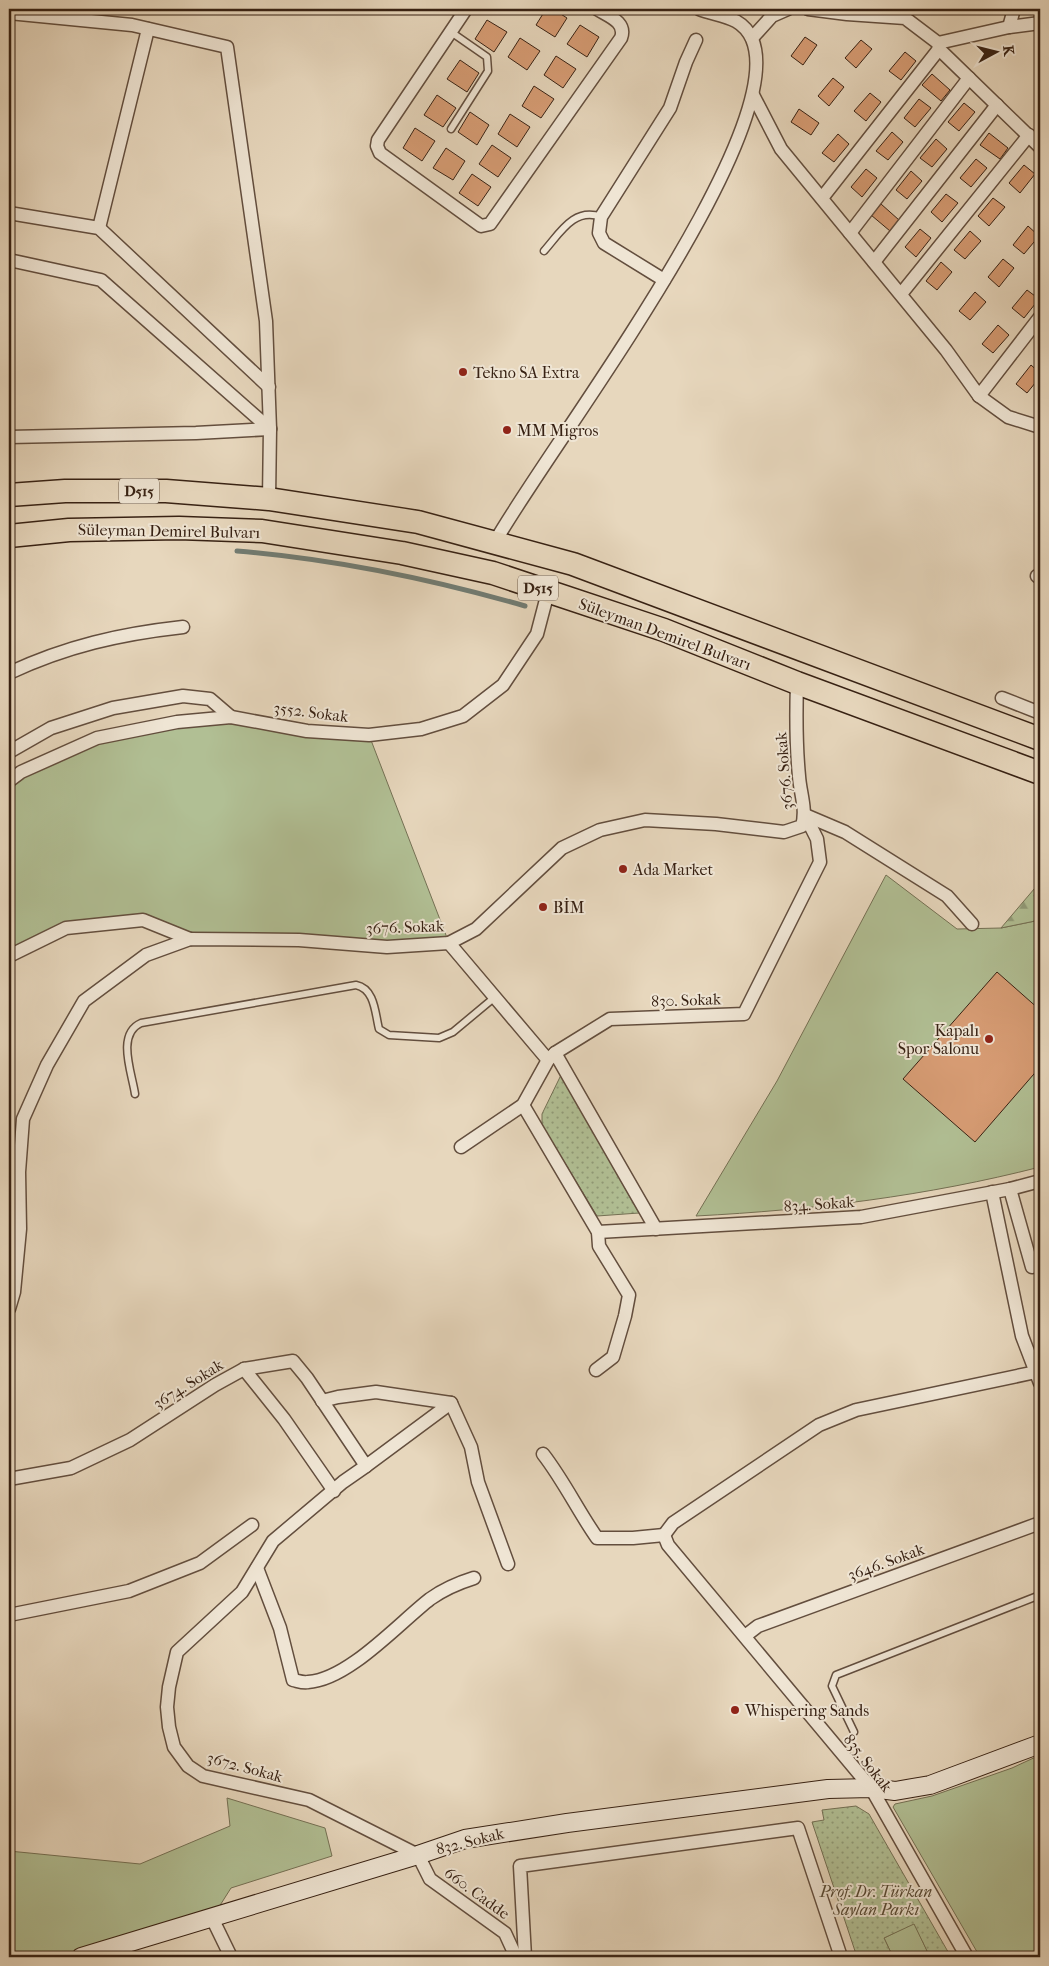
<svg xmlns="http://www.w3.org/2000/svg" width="1049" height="1966" font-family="'IM FELL French Canon',serif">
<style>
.green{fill:#b1bf94;stroke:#747054}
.forest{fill:url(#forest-firs);stroke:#747054}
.park{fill:url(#park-dots);stroke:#747054}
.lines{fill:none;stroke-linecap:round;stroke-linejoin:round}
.stream{stroke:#717c73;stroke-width:5}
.building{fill:#d79c74;stroke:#372113}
.lane-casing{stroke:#634e3e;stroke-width:9}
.street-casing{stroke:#634e3e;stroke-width:15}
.secondary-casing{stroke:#372113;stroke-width:20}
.highway-casing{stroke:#372113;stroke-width:25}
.lane{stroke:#efe5d4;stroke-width:6}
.street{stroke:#efe5d4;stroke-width:12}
.secondary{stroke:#efe5d4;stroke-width:18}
.highway{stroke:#e7d7bd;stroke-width:22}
.poi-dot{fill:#8f2418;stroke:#efe5d4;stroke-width:2}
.labels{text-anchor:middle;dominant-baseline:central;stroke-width:4;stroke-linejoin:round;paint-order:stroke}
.shield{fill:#efe5d4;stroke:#6e5c4d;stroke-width:1}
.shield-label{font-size:15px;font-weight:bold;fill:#372113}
.poi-label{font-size:16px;fill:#372113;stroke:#efe5d4;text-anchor:start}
.street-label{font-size:16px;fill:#372113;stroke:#efe5d4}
.park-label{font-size:16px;font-style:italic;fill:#564833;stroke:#efe5d4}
</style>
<defs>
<pattern id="forest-firs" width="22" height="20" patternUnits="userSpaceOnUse" patternTransform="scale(1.25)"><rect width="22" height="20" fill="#b1bf94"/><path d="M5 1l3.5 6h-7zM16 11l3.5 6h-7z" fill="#919b78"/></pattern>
<pattern id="park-dots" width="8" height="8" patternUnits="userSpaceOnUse" patternTransform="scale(1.25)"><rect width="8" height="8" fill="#b1bf94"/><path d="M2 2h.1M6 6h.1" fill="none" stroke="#919b78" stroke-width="1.8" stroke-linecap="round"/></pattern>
</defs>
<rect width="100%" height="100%" fill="#e7d7bd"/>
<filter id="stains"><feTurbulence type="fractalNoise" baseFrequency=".004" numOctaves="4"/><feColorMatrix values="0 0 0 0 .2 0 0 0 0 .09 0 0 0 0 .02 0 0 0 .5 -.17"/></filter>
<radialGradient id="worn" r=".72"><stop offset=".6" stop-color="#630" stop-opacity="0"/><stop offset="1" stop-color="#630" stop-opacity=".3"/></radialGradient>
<g class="green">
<path d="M 231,717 L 369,735 L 449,943 L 190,939 L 143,920 L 66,928 L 9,956 L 9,781 L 97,738 Z"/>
<path d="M 886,875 L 957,929 L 1001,928 L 1040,920 L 1040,1167 C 927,1196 812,1210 696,1216 L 777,1081 Z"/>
<path d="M 1040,1755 L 1040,1957 L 980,1957 L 893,1807 L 895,1804 L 932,1796 L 1012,1768 Z"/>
<path d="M 227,1798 L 325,1828 L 332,1856 L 231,1888 L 212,1918 L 81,1957 L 9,1957 L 9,1851 L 140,1864 L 230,1826 Z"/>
<path d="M 914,1923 L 930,1957 L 893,1957 L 884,1938 Z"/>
</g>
<path class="forest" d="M 1040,882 L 1040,920 L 1001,928 Z"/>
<g class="park">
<path d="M 561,1075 L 639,1213 L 597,1216 L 542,1125 L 542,1114 Z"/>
<path d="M 856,1806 L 869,1814 L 951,1957 L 930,1957 L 914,1924 L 884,1938 L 893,1957 L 857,1957 L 812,1822 L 824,1820 L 822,1810 Z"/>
</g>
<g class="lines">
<path class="stream" d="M 237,551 C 334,559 431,579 525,606"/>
</g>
<g class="building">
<path d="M 546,9 L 553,9 L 567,18 L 555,37 L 536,25 Z"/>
<path d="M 487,20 L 507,32 L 494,52 L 475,39 Z"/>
<path d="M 580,25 L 599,37 L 587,57 L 567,44 Z"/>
<path d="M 805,37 L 817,45 L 803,65 L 791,56 Z"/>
<path d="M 520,38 L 540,51 L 527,70 L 508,57 Z"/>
<path d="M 861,40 L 872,49 L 856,68 L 845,58 Z"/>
<path d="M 905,52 L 916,61 L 901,80 L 889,71 Z"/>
<path d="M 556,56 L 576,69 L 563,88 L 544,75 Z"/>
<path d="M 460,60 L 479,73 L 467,92 L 447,79 Z"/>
<path d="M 932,74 L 950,90 L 941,101 L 922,85 Z"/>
<path d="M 833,78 L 844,87 L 829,106 L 818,96 Z"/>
<path d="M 534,86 L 554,99 L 541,118 L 522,106 Z"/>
<path d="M 870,93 L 881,102 L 866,121 L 854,111 Z"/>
<path d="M 437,95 L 456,108 L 443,127 L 424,115 Z"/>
<path d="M 919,99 L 931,108 L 915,127 L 904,118 Z"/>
<path d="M 964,103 L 975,112 L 959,131 L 948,122 Z"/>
<path d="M 799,109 L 819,123 L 811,135 L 791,122 Z"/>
<path d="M 470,112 L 489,125 L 477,145 L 458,132 Z"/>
<path d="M 510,114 L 530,127 L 517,147 L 498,134 Z"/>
<path d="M 415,128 L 435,141 L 422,161 L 403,148 Z"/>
<path d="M 892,132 L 903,142 L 888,160 L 876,151 Z"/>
<path d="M 989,133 L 1008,148 L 1000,159 L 980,145 Z"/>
<path d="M 838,134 L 849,144 L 834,162 L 822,153 Z"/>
<path d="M 936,139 L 947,149 L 932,167 L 920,158 Z"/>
<path d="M 492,145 L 511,158 L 498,177 L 479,164 Z"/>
<path d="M 446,148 L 465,161 L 453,180 L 433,168 Z"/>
<path d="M 976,159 L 987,168 L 971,187 L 960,178 Z"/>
<path d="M 1024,165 L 1035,174 L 1020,193 L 1009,183 Z"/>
<path d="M 866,169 L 877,178 L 862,197 L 851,187 Z"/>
<path d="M 911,171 L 922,181 L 907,199 L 896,190 Z"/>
<path d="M 472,174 L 491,187 L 478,206 L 459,193 Z"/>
<path d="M 946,194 L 958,203 L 942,222 L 931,212 Z"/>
<path d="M 993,198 L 1005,207 L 989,226 L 978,216 Z"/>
<path d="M 881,204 L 899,220 L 890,231 L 871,215 Z"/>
<path d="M 1028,226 L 1039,236 L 1024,254 L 1013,245 Z"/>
<path d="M 920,229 L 931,238 L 916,257 L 905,247 Z"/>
<path d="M 970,231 L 981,241 L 965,259 L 954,250 Z"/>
<path d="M 1003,259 L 1014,268 L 999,287 L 988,277 Z"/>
<path d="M 941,262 L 952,272 L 937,290 L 926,281 Z"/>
<path d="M 1027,290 L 1039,299 L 1024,318 L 1012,308 Z"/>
<path d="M 975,292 L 986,302 L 970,320 L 959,311 Z"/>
<path d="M 998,325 L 1009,335 L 993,353 L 982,344 Z"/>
<path d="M 1031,365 L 1040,373 L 1040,377 L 1027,393 L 1016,384 Z"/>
<path d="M 997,972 L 1040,1010 L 1040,1067 L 975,1142 L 903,1079 Z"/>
</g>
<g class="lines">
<g class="lane-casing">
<g id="lane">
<path d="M 451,32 L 487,57 L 488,71 L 451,129"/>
<path d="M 544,251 C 560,233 574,207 601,217"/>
<path d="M 135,1094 C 132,1073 116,1034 141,1023 L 356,985 C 375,989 375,1013 379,1029 L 389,1035 L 439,1038 L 453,1032 L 495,997"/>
<path d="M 854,1732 L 832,1686 L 836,1675 L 1040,1595"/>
</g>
</g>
<g class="street-casing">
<g id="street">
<path d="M 466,9 L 378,140 L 377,146 L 380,153 L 481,226 L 490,224 L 621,38 C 627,22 608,16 597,9"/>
<path d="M 808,9 L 847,14 L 905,18 L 938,43 L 939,49 L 1040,147"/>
<path d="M 9,13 L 132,25 L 227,47 L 266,321 L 270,429 L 269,499"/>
<path d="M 1009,27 L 1014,9"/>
<path d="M 752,38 L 772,16 L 788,9"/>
<path d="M 938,43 L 1009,27 L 1040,23"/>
<path d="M 753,95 L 781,149 L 946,350 L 979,396 L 1008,417 L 1040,427"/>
<path d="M 822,198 L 939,49"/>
<path d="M 9,213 L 99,228 L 269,387"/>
<path d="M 99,228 L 148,29"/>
<path d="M 850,233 L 969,78"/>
<path d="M 9,260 L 101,280 L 270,429"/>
<path d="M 874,262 L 997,105"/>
<path d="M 664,280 L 604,243 L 599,233 L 601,217 L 670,108 L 686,62 L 696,40"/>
<path d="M 901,294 L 1029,135"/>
<path d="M 979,396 L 1040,317"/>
<path d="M 9,437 L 196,433 L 270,429"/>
<path d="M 495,542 C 545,452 792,132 752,39 C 741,15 719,17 699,9"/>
<path d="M 1037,576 L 1040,578"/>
<path d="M 9,673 C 67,646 120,634 183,627"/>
<path d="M 1002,698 L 1040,713"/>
<path d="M 9,752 L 51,728 L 113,708 L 183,696 L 210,699 L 231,717"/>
<path d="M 9,781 L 21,772 L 97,738 L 177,722 L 231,717 L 307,731 L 369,735 L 421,729 L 463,716 L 503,685 L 537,634 L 548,592"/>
<path d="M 805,815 L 845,832 L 947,896 L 972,924"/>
<path d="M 449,943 L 548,1060"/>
<path d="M 9,956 L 66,928 L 143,920 L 190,939"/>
<path d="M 555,1053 L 656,1229"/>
<path d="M 523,1105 L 598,1232 L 599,1246 L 629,1295 L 625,1316 L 613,1357 L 596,1370"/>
<path d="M 461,1147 L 523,1105 L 548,1060 L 555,1053 L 610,1019 L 744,1014 L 820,862 L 817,839 L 805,815"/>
<path d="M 1010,1189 L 1032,1267 L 1040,1265"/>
<path d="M 992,1192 L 1022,1336 L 1040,1383"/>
<path d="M 598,1232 L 861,1217 L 1010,1189 L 1040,1181"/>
<path d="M 9,1309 L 14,1292 L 20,1229 L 19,1172 L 23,1119 L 47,1065 L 84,1001 L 146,955 L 190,939 L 299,940 L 387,947 L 449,943 L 476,929 L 562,848 L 600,830 L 645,820 L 716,824 L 784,832 L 802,826 C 807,809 800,793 799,776 C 796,745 796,714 797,683"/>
<path d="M 244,1369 L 293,1361 L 307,1378 L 366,1466 L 451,1403"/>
<path d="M 322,1401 L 338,1397 L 376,1392 L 451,1403 L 471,1447 L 478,1482 L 508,1564"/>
<path d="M 543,1454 C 564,1481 578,1511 597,1538 L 633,1538 L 664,1535"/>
<path d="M 366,1466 L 343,1482 L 273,1541 L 242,1592 L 177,1652 L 169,1687 L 167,1707 L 169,1727 L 174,1747 L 188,1766 L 203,1776 L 309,1800 L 418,1855 L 430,1879 L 505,1933 L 516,1957"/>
<path d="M 9,1479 L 71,1468 L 130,1440 L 215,1385 L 244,1369 L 284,1419 L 334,1491"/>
<path d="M 664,1535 L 668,1545 L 871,1788 L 967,1957"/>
<path d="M 664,1535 L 673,1523 L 819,1425 L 856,1410 L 1036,1372"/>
<path d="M 257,1568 L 280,1628 L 293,1680 C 298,1681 303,1683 308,1682 C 348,1680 399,1623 430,1599 C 444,1589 458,1583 474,1578"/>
<path d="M 9,1615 L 129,1591 L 200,1563 L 252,1525"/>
<path d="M 745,1636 L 758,1626 L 1040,1523"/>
<path d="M 212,1918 L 231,1957"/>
<path d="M 525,1957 L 520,1866 L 798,1828 L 841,1957"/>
</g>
</g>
<g class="secondary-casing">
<path id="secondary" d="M 81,1957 L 418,1855 L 465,1839 L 567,1823 L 828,1789 L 871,1788 L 895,1791 L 930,1785 L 1040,1744"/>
</g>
<g class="highway-casing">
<g id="highway">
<path d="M 9,495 L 65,491 L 166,491 L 269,499 L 418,522 L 573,564 L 1040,739"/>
<path d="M 9,536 L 69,530 L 179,528 L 262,531 L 402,553 L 493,573 L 664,630 L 797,683 L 1040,773"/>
</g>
</g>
<use href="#lane" class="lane"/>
<use href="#street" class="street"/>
<use href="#secondary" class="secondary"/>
<use href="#highway" class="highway"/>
</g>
<g class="poi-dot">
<circle cx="463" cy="372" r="5"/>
<circle cx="507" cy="430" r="5"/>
<circle cx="623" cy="869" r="5"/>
<circle cx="543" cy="907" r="5"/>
<circle cx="989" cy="1039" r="5"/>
<circle cx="735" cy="1710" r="5"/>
</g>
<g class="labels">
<g class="shield">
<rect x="119" y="478.5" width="40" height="25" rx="4"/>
<rect x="518" y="575.5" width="40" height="25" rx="4"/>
</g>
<g class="shield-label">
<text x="139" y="491">D515</text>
<text x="538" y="588">D515</text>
</g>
<g class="poi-label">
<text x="473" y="372">Tekno SA Extra</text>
<text x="517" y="430">MM Migros</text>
<text x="633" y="869">Ada Market</text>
<text x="553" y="907">BİM</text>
<text x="979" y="1030" text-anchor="end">Kapalı<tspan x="979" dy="18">Spor Salonu</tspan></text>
<text x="745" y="1710">Whispering Sands</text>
</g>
<g class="street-label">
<text transform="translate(169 531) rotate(1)">Süleyman Demirel Bulvarı</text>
<text transform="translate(665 634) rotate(20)">Süleyman Demirel Bulvarı</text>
<text transform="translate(311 712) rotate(7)">3552. Sokak</text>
<text transform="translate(784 771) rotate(-95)">3676. Sokak</text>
<text transform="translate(405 927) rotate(-2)">3676. Sokak</text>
<text transform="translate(686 1000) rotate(-2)">830. Sokak</text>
<text transform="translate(819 1204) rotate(-4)">834. Sokak</text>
<text transform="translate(188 1384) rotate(-32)">3674. Sokak</text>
<text transform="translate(886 1562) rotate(-20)">3646. Sokak</text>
<text transform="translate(868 1763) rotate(52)">835. Sokak</text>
<text transform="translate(245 1767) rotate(15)">3672. Sokak</text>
<text transform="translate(470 1841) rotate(-14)">832. Sokak</text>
<text transform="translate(477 1893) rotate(36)">660. Cadde</text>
</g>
<g class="park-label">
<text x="876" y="1891">Prof. Dr. Türkan<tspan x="876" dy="18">Saylan Parkı</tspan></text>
</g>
</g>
<rect width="1049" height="1966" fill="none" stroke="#e7d7bd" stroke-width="30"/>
<rect x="10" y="10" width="1029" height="1946" fill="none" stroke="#372113" stroke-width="2.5"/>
<rect x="15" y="15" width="1019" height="1936" fill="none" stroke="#372113"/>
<g transform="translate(996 52) rotate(83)" stroke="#efe5d4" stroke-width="4" paint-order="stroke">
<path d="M0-4L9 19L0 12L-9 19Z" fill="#372113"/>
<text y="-8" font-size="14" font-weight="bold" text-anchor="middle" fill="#372113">K</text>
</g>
<rect width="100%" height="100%" filter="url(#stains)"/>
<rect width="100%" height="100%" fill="url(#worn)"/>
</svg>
